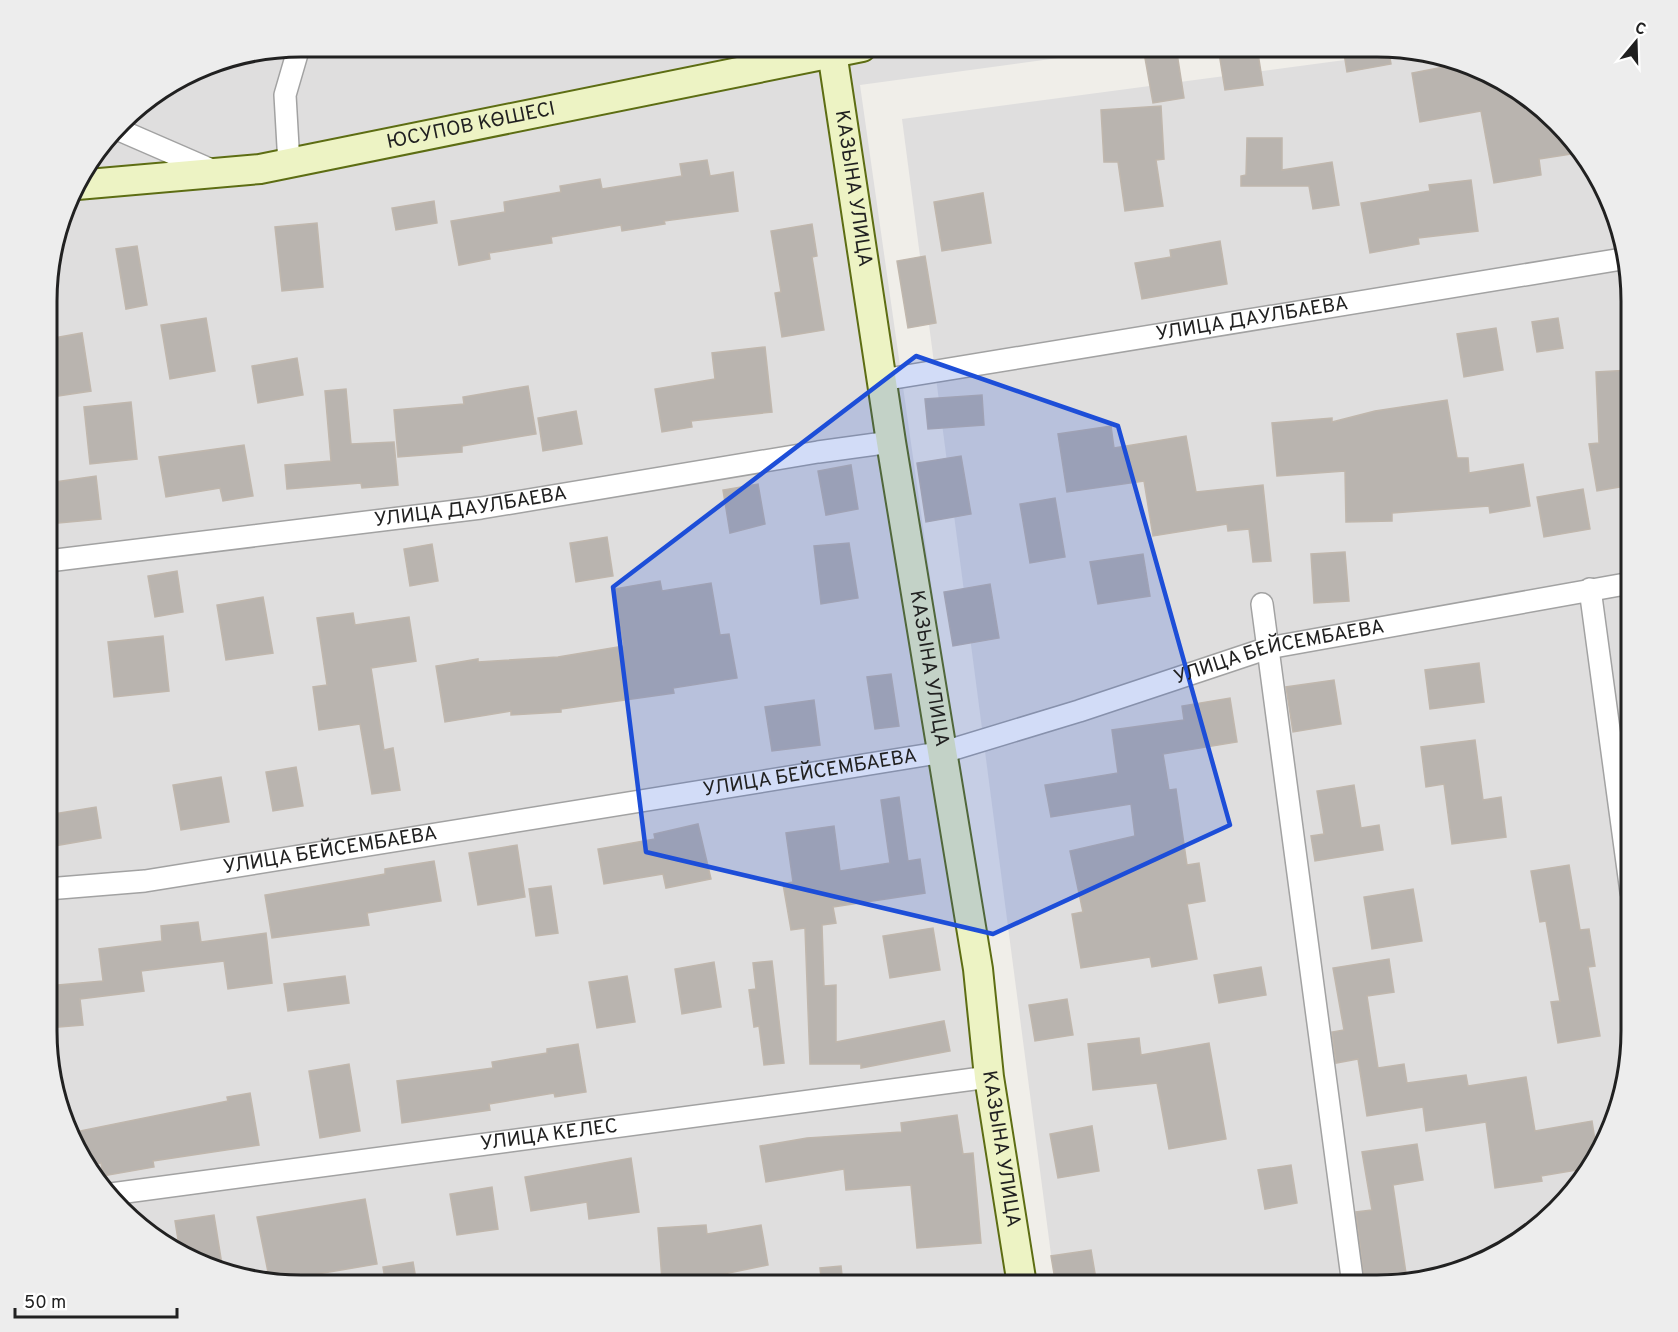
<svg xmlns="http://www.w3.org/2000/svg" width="1678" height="1332" font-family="Overpass,sans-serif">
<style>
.residential{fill:#dfdede}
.building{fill:#b9b4af;stroke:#c0b7ad;stroke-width:1.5}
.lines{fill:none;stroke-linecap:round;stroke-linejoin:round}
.street-casing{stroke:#a2a2a2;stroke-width:24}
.secondary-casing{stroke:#5d6d13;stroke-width:32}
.street{stroke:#fff;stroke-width:21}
.secondary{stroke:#edf3c4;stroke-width:28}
.marked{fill:#1d4ed8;fill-opacity:0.2;stroke:#1d4ed8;stroke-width:4.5;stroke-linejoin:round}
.labels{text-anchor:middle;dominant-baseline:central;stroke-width:4.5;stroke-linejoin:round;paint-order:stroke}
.street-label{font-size:20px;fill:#212121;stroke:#fff}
.rim{fill:none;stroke:#212121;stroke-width:3}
</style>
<rect width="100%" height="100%" fill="#f0eee9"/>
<g class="residential">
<path d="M 301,47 L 1139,47 L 860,85 L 1031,1285 L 284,1285 L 203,1266 L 133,1222 L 73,1144 L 47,1048 L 49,267 L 80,174 L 133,109 L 219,60 Z"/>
<path d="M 1412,51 L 1474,66 L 1545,110 L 1605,189 L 1631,300 L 1631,1048 L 1612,1129 L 1568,1199 L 1475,1266 L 1377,1285 L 1055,1285 L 902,119 Z"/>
</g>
<g class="building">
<path d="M 1218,47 L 1257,47 L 1263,85 L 1225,90 Z"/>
<path d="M 1343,47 L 1388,47 L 1391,64 L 1347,72 Z"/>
<path d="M 1177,53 L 1184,98 L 1153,103 L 1145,58 Z"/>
<path d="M 1464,63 L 1474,66 L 1545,110 L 1578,153 L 1539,159 L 1541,175 L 1494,183 L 1481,111 L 1420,122 L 1412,73 Z"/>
<path d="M 1161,106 L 1164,159 L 1156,160 L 1163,206 L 1125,211 L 1118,162 L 1104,162 L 1101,110 Z"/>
<path d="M 1247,138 L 1282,138 L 1282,170 L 1332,162 L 1339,205 L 1313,209 L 1309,186 L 1241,186 L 1241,176 L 1246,175 Z"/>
<path d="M 707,160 L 710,176 L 733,172 L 738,211 L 664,221 L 665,224 L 622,231 L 621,225 L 551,237 L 552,243 L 489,253 L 490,259 L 459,265 L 451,221 L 505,212 L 504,202 L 561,192 L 560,186 L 600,179 L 602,189 L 682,176 L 680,164 Z"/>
<path d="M 1471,180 L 1478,231 L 1418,238 L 1419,244 L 1370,253 L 1361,203 L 1430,191 L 1429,185 Z"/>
<path d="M 983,193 L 991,243 L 942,251 L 934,202 Z"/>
<path d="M 434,201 L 437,223 L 396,230 L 392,208 Z"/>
<path d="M 317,223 L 323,287 L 282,291 L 275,227 Z"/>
<path d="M 812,224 L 817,256 L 812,257 L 824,330 L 782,337 L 775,293 L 781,292 L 771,231 Z"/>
<path d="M 1220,241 L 1227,284 L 1142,299 L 1135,263 L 1171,257 L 1170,250 Z"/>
<path d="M 137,246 L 147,305 L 126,309 L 116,249 Z"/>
<path d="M 925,256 L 936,323 L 908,328 L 897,261 Z"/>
<path d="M 206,318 L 215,371 L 170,379 L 161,325 Z"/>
<path d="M 1558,318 L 1563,348 L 1537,352 L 1532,322 Z"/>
<path d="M 1496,328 L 1503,370 L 1464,377 L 1457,334 Z"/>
<path d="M 82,333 L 91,391 L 52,397 L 48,374 L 49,339 Z"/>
<path d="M 765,347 L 772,412 L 691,421 L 692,427 L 662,432 L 655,389 L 715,379 L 712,353 Z"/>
<path d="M 297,358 L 303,395 L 258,403 L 252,366 Z"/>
<path d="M 1631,370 L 1631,485 L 1597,491 L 1589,444 L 1599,443 L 1596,372 Z"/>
<path d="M 528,386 L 536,434 L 462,446 L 462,452 L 398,457 L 394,410 L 464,404 L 463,397 Z"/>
<path d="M 346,389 L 351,444 L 394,442 L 398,485 L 362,488 L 361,483 L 287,489 L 285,465 L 331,461 L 325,391 Z"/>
<path d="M 982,395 L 984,425 L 928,429 L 925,399 Z"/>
<path d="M 1447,400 L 1457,458 L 1468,458 L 1469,473 L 1523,464 L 1530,506 L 1490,513 L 1489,506 L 1392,513 L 1392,521 L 1346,522 L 1345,471 L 1277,476 L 1272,423 L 1332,418 L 1332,422 L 1375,411 Z"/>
<path d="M 131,402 L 137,459 L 90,464 L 84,407 Z"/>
<path d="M 576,411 L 582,444 L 543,451 L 538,418 Z"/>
<path d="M 1111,426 L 1114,448 L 1186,436 L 1196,492 L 1263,485 L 1271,561 L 1253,562 L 1249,529 L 1228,531 L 1227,524 L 1153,536 L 1144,481 L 1067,492 L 1058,434 Z"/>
<path d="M 244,445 L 253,496 L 223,501 L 220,488 L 166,497 L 159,457 Z"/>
<path d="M 961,456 L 971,514 L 926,522 L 917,463 Z"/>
<path d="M 851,465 L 858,509 L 826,515 L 818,471 Z"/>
<path d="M 96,476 L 101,519 L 48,524 L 48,483 Z"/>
<path d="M 758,484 L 765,524 L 730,533 L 723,490 Z"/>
<path d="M 1583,489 L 1590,529 L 1544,537 L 1537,497 Z"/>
<path d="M 1055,498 L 1065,557 L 1030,563 L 1020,504 Z"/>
<path d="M 607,537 L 613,576 L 576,582 L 570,543 Z"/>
<path d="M 849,543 L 858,598 L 821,604 L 814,546 Z"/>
<path d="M 432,544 L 438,581 L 410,586 L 404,549 Z"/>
<path d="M 1345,552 L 1349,601 L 1314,603 L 1311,554 Z"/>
<path d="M 1143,554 L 1150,596 L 1098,604 L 1090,562 Z"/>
<path d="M 177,571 L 183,612 L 155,617 L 148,576 Z"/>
<path d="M 660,581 L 662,591 L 711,583 L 720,635 L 729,634 L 737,678 L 673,688 L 674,693 L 561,709 L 561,712 L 511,715 L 511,711 L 445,722 L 436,666 L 478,659 L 478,662 L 558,657 L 624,646 L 614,589 Z"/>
<path d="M 990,584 L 999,638 L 953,646 L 944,592 Z"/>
<path d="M 263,597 L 273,653 L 226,660 L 217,605 Z"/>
<path d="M 353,613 L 355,625 L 409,617 L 416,661 L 371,668 L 384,750 L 393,748 L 400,790 L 372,794 L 360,724 L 319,730 L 313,687 L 327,685 L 317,618 Z"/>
<path d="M 163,636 L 169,691 L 114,697 L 108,642 Z"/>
<path d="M 1479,663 L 1484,702 L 1430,709 L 1425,670 Z"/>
<path d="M 891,674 L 899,726 L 875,729 L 867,677 Z"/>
<path d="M 1334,680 L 1341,724 L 1293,732 L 1286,687 Z"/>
<path d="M 1230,698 L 1237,742 L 1163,754 L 1169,790 L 1176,789 L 1187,865 L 1199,863 L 1205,901 L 1187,904 L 1197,959 L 1152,967 L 1150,957 L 1081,968 L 1072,914 L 1083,912 L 1070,851 L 1135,836 L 1131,804 L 1051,817 L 1045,785 L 1118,773 L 1112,730 L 1184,720 L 1182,706 Z"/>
<path d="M 814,700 L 820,745 L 772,751 L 765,707 Z"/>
<path d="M 1475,740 L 1483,800 L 1501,797 L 1506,837 L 1452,844 L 1444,784 L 1426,787 L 1421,747 Z"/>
<path d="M 296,767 L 303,806 L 273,811 L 266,772 Z"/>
<path d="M 221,777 L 229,822 L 181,830 L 173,785 Z"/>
<path d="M 1354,785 L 1361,828 L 1379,825 L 1383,850 L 1315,861 L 1311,836 L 1324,834 L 1317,791 Z"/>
<path d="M 899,797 L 908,861 L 920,859 L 925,893 L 833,907 L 836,923 L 822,925 L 824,986 L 836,985 L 836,1042 L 944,1021 L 950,1051 L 861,1068 L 861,1064 L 810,1064 L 805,928 L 791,930 L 783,884 L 793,882 L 786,833 L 834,826 L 840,871 L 890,863 L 881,800 Z"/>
<path d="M 96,807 L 101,838 L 48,847 L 48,815 Z"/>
<path d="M 698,824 L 711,879 L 666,888 L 663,874 L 604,884 L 598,849 L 655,839 L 654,834 Z"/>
<path d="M 517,845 L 525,897 L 478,905 L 469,853 Z"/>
<path d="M 434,861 L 441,901 L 367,913 L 369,925 L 272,938 L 265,895 L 385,874 L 385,869 Z"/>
<path d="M 1569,865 L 1580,930 L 1589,929 L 1595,966 L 1588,967 L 1600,1036 L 1558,1043 L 1551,1002 L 1560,1001 L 1546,921 L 1540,922 L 1531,871 Z"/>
<path d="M 551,886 L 558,933 L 536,936 L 529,889 Z"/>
<path d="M 1413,889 L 1422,941 L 1372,949 L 1364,897 Z"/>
<path d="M 198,922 L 201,942 L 266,933 L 272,983 L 228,989 L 224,961 L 141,971 L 144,991 L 80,999 L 83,1025 L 47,1028 L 47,986 L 103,981 L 99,949 L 162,941 L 161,926 Z"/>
<path d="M 933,928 L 940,970 L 890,978 L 883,936 Z"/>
<path d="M 1389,959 L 1394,992 L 1367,996 L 1378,1068 L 1404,1064 L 1407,1083 L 1466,1075 L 1468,1086 L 1526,1077 L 1535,1131 L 1592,1121 L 1597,1153 L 1588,1168 L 1541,1176 L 1542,1181 L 1495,1188 L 1486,1122 L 1426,1131 L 1423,1107 L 1367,1116 L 1358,1059 L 1336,1063 L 1332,1032 L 1344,1030 L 1333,968 Z"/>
<path d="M 772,961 L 784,1063 L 764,1065 L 759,1026 L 754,1027 L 749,990 L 756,989 L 753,963 Z"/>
<path d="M 714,962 L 721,1007 L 682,1014 L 675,969 Z"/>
<path d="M 1261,967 L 1266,995 L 1219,1003 L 1214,975 Z"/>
<path d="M 345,976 L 349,1003 L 288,1011 L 284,984 Z"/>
<path d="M 627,976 L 635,1022 L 597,1028 L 589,982 Z"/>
<path d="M 1067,999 L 1073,1035 L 1035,1041 L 1029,1005 Z"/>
<path d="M 1139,1038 L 1141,1055 L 1209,1043 L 1226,1139 L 1169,1149 L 1157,1083 L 1093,1090 L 1088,1044 Z"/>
<path d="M 578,1044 L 586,1092 L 555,1097 L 554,1093 L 489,1104 L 490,1110 L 402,1123 L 397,1081 L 493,1068 L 492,1062 L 547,1053 L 547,1049 Z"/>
<path d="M 349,1064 L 360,1131 L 320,1138 L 309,1071 Z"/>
<path d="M 250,1093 L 259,1145 L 153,1161 L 154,1167 L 103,1176 L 101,1163 L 89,1165 L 73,1144 L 70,1133 L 228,1101 L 227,1097 Z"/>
<path d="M 957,1115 L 963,1154 L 973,1153 L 981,1243 L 917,1248 L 911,1185 L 846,1190 L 844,1169 L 766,1182 L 760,1146 L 807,1138 L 902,1132 L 901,1123 Z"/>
<path d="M 1092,1126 L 1099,1171 L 1058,1178 L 1050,1134 Z"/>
<path d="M 1417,1144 L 1423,1180 L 1393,1185 L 1407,1280 L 1365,1286 L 1356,1212 L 1372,1210 L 1362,1152 Z"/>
<path d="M 631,1158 L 639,1212 L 589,1219 L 587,1202 L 531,1211 L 525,1177 Z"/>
<path d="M 1291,1165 L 1297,1203 L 1265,1209 L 1258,1170 Z"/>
<path d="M 492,1187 L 498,1229 L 457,1235 L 450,1194 Z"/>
<path d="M 365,1199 L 377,1264 L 270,1282 L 257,1217 Z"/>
<path d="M 214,1215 L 223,1271 L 203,1266 L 180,1252 L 175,1221 Z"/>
<path d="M 706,1225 L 707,1234 L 761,1225 L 768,1265 L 709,1277 L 662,1280 L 658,1228 Z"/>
<path d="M 1091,1250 L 1097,1285 L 1056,1285 L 1051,1256 Z"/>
<path d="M 413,1262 L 417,1285 L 386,1285 L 383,1267 Z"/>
<path d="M 841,1266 L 843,1285 L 822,1285 L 820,1268 Z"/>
</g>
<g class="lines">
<g class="street-casing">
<g id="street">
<path d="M 117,129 L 216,172"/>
<path d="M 289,164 L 285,95 L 299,47"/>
<path id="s1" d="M 882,380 L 1622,259"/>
<path id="s2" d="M 48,561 L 481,508 L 818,452 L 891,442"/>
<path d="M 1590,589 L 1631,892"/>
<path d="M 1262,604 L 1353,1285"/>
<path id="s3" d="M 47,889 L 145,881 L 944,752 L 1079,711 L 1268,648 L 1631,583"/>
<path id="s4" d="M 111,1194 L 989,1077"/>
</g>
</g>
<g class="secondary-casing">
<g id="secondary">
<path id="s5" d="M 832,52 L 891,442 L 978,969 L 989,1077 L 1022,1285"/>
<path id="s6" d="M 77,185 L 260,169 L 862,47"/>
</g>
</g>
<use href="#street" class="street"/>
<use href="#secondary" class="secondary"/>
</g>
<path class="marked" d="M 916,356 L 1118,426 L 1230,825 L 993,934 L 646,852 L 613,587 Z"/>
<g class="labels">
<g class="street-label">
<text stroke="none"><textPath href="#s6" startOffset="399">ЮСУПОВ КӨШЕСІ</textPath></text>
<text stroke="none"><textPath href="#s5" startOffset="138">КАЗЫНА УЛИЦА</textPath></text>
<text stroke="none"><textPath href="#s1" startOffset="375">УЛИЦА ДАУЛБАЕВА</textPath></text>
<text stroke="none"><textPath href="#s2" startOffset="426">УЛИЦА ДАУЛБАЕВА</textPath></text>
<text stroke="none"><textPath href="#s3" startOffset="1258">УЛИЦА БЕЙСЕМБАЕВА</textPath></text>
<text stroke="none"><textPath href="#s5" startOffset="624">КАЗЫНА УЛИЦА</textPath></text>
<text stroke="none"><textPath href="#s3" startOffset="772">УЛИЦА БЕЙСЕМБАЕВА</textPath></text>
<text stroke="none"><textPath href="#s3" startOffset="286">УЛИЦА БЕЙСЕМБАЕВА</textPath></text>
<text stroke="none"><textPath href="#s4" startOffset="442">УЛИЦА КЕЛЕС</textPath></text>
<text stroke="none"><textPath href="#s5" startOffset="1110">КАЗЫНА УЛИЦА</textPath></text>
</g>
</g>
<path d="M0 0H1678V1332H0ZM301 57H1377A244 244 0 0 1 1621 301V1031A244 244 0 0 1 1377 1275H301A244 244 0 0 1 57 1031V301A244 244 0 0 1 301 57Z" fill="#ededed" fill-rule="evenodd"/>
<path class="rim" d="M301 57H1377A244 244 0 0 1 1621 301V1031A244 244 0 0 1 1377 1275H301A244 244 0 0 1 57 1031V301A244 244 0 0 1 301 57Z"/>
<g transform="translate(1636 42) rotate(19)" stroke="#ffffff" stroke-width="4.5" paint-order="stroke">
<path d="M0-4.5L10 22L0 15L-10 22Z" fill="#212121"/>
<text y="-9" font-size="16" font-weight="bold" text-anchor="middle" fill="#212121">С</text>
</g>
<path d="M15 1308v9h162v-9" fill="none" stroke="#212121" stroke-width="3"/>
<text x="24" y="1308" font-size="18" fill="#212121" stroke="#ffffff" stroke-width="4.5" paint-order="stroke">50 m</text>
</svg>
